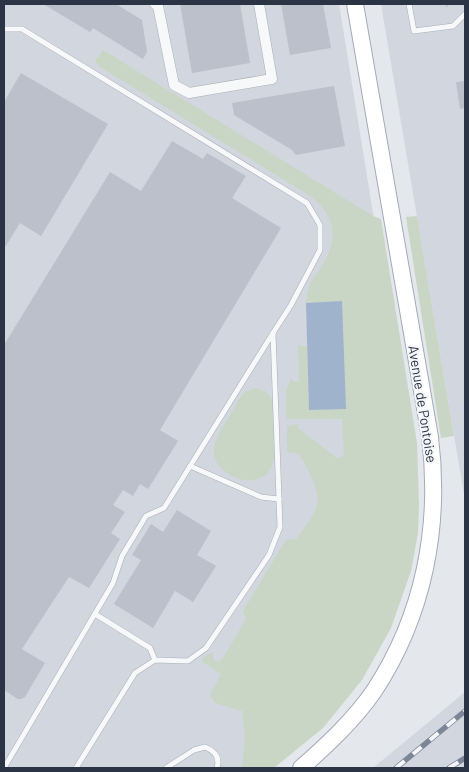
<svg xmlns="http://www.w3.org/2000/svg" width="469" height="772" font-family="Barlow,sans-serif">
<style>
.built{fill:#d2d6de}
.green{fill:#c9d6c5}
.water{fill:#9fb4cc}
.building{fill:#bbc0ca}
.lines{fill:none;stroke-linecap:round;stroke-linejoin:round}
.lane-casing{stroke:#a9aeb7;stroke-width:6}
.street-casing{stroke:#a9aeb7;stroke-width:11}
.primary-casing{stroke:#a3abb8;stroke-width:18}
.path{stroke:#c2c5cb;stroke-width:2;stroke-dasharray:4 4;stroke-linecap:butt}
.lane{stroke:#f7f8fa;stroke-width:5}
.street{stroke:#f7f8fa;stroke-width:10}
.primary{stroke:#fff;stroke-width:16}
.rail-casing{stroke:#7d8696;stroke-width:5.5}
.rail{stroke:#f4f6f9;stroke-width:4;stroke-dasharray:11;stroke-linecap:butt}
.labels{text-anchor:middle;dominant-baseline:central;stroke-width:4;stroke-linejoin:round;paint-order:stroke}
.street-label{font-size:14px;fill:#2b3445;stroke:#f4f6f9}
</style>
<rect width="100%" height="100%" fill="#e4e7ec"/>
<g class="built">
<path d="M 4,4 L 339,4 L 390,317 L 267,768 L 4,768 Z"/>
<path d="M 381,4 L 465,4 L 465,500 L 415,205 Z"/>
<path d="M 465,692 L 465,768 L 373,768 Z"/>
</g>
<g class="green">
<path d="M 103,50 L 373,216 L 381,219 L 417,443 L 419,505 L 418,533 L 411,571 L 391,628 L 362,680 L 323,728 L 274,768 L 242,768 L 245,737 L 242,711 L 215,703 L 210,695 L 221,674 L 203,662 L 202,659 L 212,652 L 214,661 L 219,661 L 223,658 L 246,619 L 243,611 L 282,546 L 287,540 L 296,539 C 303,529 314,517 317,505 C 321,491 306,466 299,454 L 287,452 L 287,426 L 299,424 L 298,428 L 337,458 L 343,456 L 344,454 L 342,419 L 286,419 L 286,391 L 291,378 L 294,382 L 299,381 L 298,345 L 307,347 L 309,410 L 342,302 L 306,303 C 307,298 307,292 309,287 C 312,279 319,271 323,264 C 339,237 335,215 310,196 L 100,67 L 95,61 Z"/>
<path d="M 417,216 L 454,436 L 441,438 L 406,217 Z"/>
<path d="M 252,389 C 260,388 267,391 271,398 C 275,405 274,417 274,425 C 274,444 280,471 258,479 C 248,482 240,480 232,476 C 201,458 216,438 230,415 C 236,405 240,393 252,389 Z"/>
</g>
<path class="water" d="M 342,301 L 346,409 L 309,410 L 306,303 Z"/>
<g class="building">
<path d="M 43,4 L 116,4 L 142,20 L 147,52 L 143,59 L 93,28 L 90,32 Z"/>
<path d="M 180,4 L 240,4 L 250,63 L 192,73 Z"/>
<path d="M 281,4 L 323,4 L 331,48 L 290,55 Z"/>
<path d="M 21,73 L 108,124 L 41,236 L 20,223 L 4,249 L 4,102 Z"/>
<path d="M 465,81 L 465,108 L 460,109 L 456,82 Z"/>
<path d="M 334,86 L 345,146 L 296,155 L 292,150 L 234,115 L 232,103 Z"/>
<path d="M 172,141 L 203,159 L 207,153 L 246,176 L 232,198 L 281,228 L 160,430 L 178,441 L 148,489 L 140,484 L 133,496 L 123,490 L 113,505 L 125,512 L 111,533 L 120,539 L 89,588 L 69,577 L 22,649 L 45,663 L 25,697 L 21,699 L 18,699 L 4,690 L 4,345 L 110,172 L 141,191 Z"/>
<path d="M 177,510 L 211,531 L 197,555 L 216,566 L 193,602 L 175,591 L 153,628 L 114,604 L 141,560 L 132,555 L 151,524 L 163,532 Z"/>
</g>
<g class="lines">
<g class="lane-casing">
<g id="lane">
<path d="M 409,4 L 414,31 L 453,26 L 465,14"/>
<path d="M 4,29 L 22,29 L 307,203 L 320,225 L 320,250 L 291,305 L 273,333 L 280,527 L 269,555 L 206,648 L 188,661 L 155,660 L 135,673 L 76,768"/>
<path d="M 190,466 L 261,497 L 279,499"/>
<path d="M 95,614 L 150,648 L 155,660"/>
<path d="M 4,768 L 113,583 L 122,556 L 146,516 L 164,508 L 273,333"/>
<path d="M 166,768 L 194,750 L 205,747 C 215,751 220,758 217,768"/>
</g>
</g>
<g class="street-casing">
<path id="street" d="M 155,4 L 158,6 L 174,85 L 189,93 L 272,79 L 259,4"/>
</g>
<g class="primary-casing">
<path id="primary" d="M 301,768 C 327,745 354,720 374,691 C 424,615 441,526 430,437 L 355,4"/>
</g>
<path class="path" d="M 446,7 L 448,4"/>
<use href="#lane" class="lane"/>
<use href="#street" class="street"/>
<use href="#primary" class="primary"/>
<g class="rail-casing">
<g id="rail">
<path d="M 396,768 L 465,711"/>
<path d="M 449,768 L 465,758"/>
</g>
</g>
<use href="#rail" class="rail"/>
</g>
<g class="labels">
<g class="street-label">
<text transform="translate(423 404) rotate(81)">Avenue de Pontoise</text>
</g>
</g>
<rect width="469" height="772" fill="none" stroke="#2b3445" stroke-width="10"/>
</svg>
